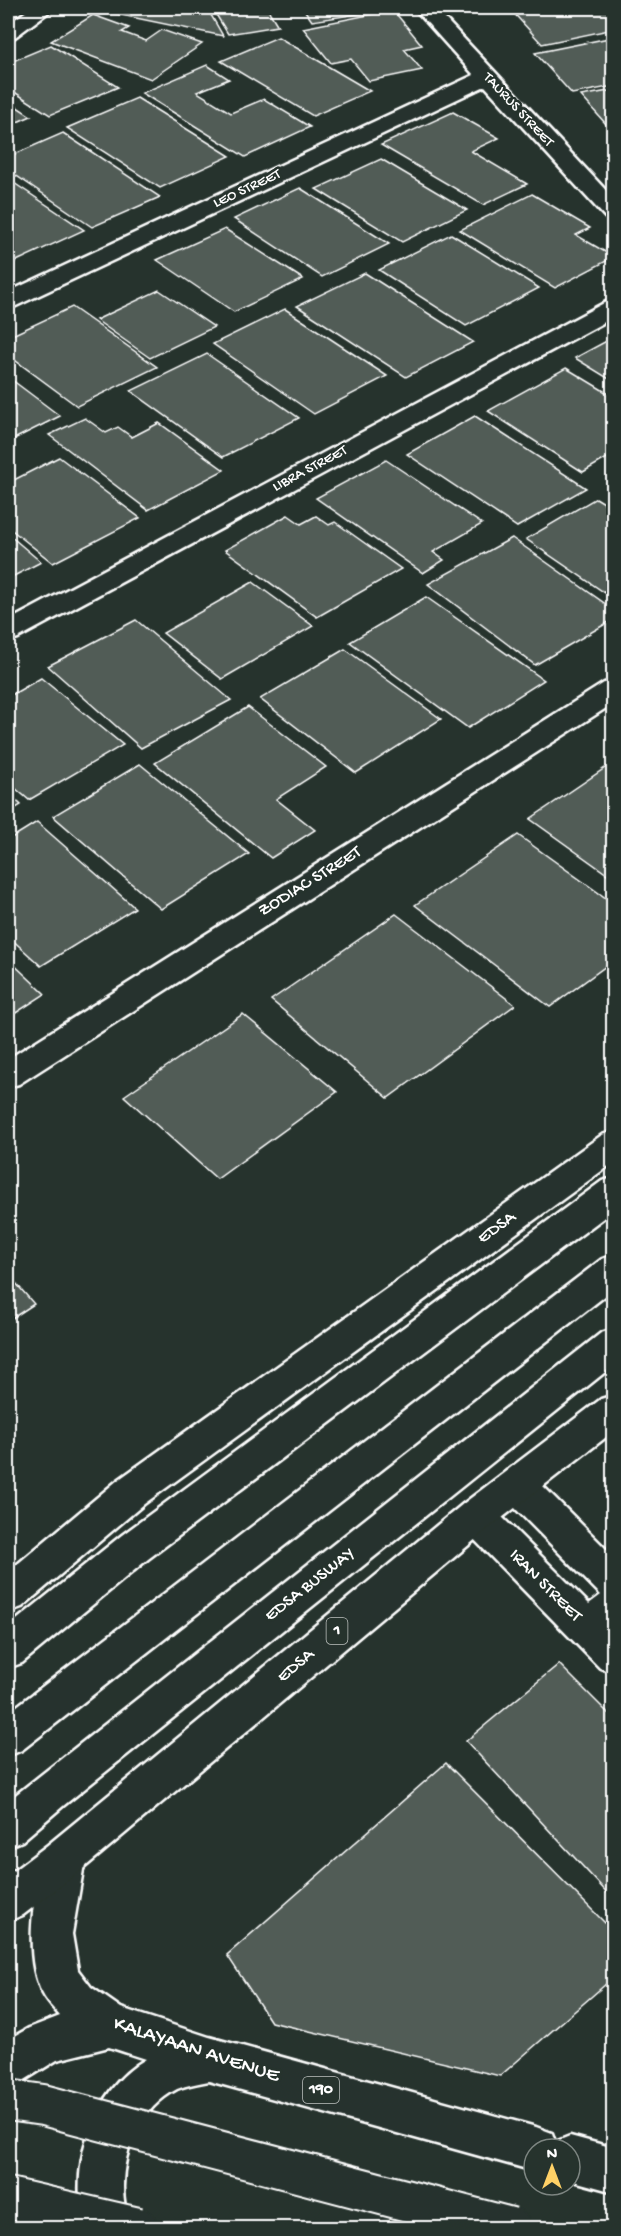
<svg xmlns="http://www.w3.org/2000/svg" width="621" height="2236" font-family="'Gochi Hand',sans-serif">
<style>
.building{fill:#515c57;stroke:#fff;stroke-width:1.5}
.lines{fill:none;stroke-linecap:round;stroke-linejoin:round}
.minor-casing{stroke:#fff;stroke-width:5}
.major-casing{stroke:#fff;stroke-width:5}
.highway-casing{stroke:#fff;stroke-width:5}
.minor{fill:#26332d;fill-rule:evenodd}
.major{fill:#26332d;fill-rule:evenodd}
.highway{fill:#26332d;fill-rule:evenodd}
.major-bridge-casing{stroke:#fff;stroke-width:44;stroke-linecap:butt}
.highway-bridge-casing{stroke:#fff;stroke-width:44;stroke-linecap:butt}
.major-bridge{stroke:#26332d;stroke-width:40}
.highway-bridge{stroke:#26332d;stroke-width:40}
.labels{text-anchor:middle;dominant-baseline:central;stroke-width:5;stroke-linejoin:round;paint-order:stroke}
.far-street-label{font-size:15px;fill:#fff;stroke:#26332d}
.shield{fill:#26332d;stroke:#bec2c0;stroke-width:1.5}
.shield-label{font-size:16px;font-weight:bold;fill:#fff}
.street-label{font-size:18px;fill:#fff;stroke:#26332d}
.near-street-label{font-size:21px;fill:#fff;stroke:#26332d}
</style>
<rect width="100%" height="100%" fill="#26332d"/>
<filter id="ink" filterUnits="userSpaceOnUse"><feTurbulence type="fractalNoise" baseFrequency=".0167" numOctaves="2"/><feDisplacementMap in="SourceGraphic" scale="12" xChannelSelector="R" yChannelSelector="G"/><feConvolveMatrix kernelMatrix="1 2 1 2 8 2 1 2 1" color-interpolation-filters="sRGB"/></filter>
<g filter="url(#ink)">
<g class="building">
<path d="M 94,8 L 207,8 L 223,36 L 92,9 Z"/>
<path d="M 212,8 L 267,8 L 278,26 L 228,34 Z"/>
<path d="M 303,8 L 384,8 L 385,10 L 312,21 Z"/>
<path d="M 509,8 L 606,8 L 614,16 L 614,29 L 542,44 Z"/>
<path d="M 393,10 L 422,45 L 404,49 L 422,70 L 369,81 L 351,59 L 331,63 L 303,28 Z"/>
<path d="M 93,15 L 129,28 L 122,32 L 146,41 L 162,30 L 202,44 L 151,79 L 51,41 Z"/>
<path d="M 278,37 L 370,91 L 313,116 L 221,61 Z"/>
<path d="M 614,37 L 614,86 L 572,94 L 535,53 Z"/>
<path d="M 51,45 L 118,87 L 50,115 L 8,88 L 8,63 Z"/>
<path d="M 207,65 L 229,79 L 197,92 L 231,113 L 264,99 L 310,127 L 245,157 L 142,93 Z"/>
<path d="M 614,90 L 614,133 L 581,96 Z"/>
<path d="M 137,98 L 230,156 L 160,188 L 67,128 Z"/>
<path d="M 8,101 L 31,116 L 8,126 Z"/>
<path d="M 453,112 L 499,138 L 471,151 L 527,184 L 483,205 L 381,145 Z"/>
<path d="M 63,133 L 160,197 L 92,227 L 8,170 L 8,157 Z"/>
<path d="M 381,159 L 467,210 L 402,242 L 316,189 Z"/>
<path d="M 8,179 L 84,230 L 10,264 L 8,262 Z"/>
<path d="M 300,188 L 389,244 L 322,277 L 234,219 Z"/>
<path d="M 532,194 L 590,228 L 576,235 L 614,257 L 555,288 L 460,230 Z"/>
<path d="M 225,229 L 303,279 L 234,312 L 157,260 Z"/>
<path d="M 451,234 L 539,288 L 466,326 L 379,270 Z"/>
<path d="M 365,273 L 473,342 L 406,377 L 297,306 Z"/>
<path d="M 159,290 L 214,327 L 150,358 L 96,320 Z"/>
<path d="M 72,307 L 157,367 L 77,406 L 8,355 L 8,337 Z"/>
<path d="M 285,309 L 387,376 L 314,414 L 213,344 Z"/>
<path d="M 614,337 L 614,382 L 575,358 Z"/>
<path d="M 207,354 L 299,418 L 223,457 L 131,391 Z"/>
<path d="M 566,368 L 614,397 L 614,454 L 583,472 L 488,411 Z"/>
<path d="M 8,377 L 60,416 L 8,442 Z"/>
<path d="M 475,416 L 586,488 L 517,527 L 407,454 Z"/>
<path d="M 85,418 L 106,433 L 118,427 L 132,437 L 159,423 L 224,470 L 148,510 L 49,435 Z"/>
<path d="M 59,457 L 140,518 L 53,563 L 8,527 L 8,483 Z"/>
<path d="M 386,460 L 482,524 L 433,552 L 444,560 L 423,573 L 316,498 Z"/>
<path d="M 596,498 L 614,509 L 614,599 L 526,539 Z"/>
<path d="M 288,515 L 301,524 L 316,516 L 329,525 L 335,522 L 401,569 L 317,617 L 225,550 Z"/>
<path d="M 8,534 L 41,562 L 8,579 Z"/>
<path d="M 512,538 L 614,610 L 614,619 L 535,665 L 428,584 Z"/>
<path d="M 253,582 L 313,626 L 222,679 L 163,633 Z"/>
<path d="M 426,597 L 544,680 L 468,728 L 350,642 Z"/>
<path d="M 136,620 L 231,700 L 141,748 L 48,666 Z"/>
<path d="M 345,649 L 441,719 L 356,773 L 260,699 Z"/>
<path d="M 41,678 L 123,745 L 29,800 L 8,782 L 8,697 Z"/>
<path d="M 248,707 L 326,767 L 276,799 L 315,830 L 271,858 L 155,763 Z"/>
<path d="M 614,762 L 614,879 L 530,819 Z"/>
<path d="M 140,764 L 249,854 L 161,909 L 53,816 Z"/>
<path d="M 8,793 L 21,805 L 8,813 Z"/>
<path d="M 37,822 L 135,908 L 41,966 L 8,936 L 8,840 Z"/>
<path d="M 518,835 L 614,904 L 614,960 L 550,1007 L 415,905 Z"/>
<path d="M 396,914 L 515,1005 L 388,1098 L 271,1000 Z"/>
<path d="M 8,959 L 45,994 L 8,1018 Z"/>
<path d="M 243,1014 L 337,1092 L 217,1179 L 124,1096 Z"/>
<path d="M 8,1274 L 34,1304 L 8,1321 Z"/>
<path d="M 559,1664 L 614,1719 L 614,1900 L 466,1741 Z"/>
<path d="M 446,1763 L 614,1932 L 614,1977 L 500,2076 L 271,2022 L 227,1955 Z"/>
</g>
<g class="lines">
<g class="minor-casing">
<g id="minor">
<path d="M 31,8 L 54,8 L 15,37 L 8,39 L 8,24 Z"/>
<path d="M 414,8 L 435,8 L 614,199 L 614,220 L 606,218 L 485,86 L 16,306 L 8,308 L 8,292 L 474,75 Z"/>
<path d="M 614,300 L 614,317 L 18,638 L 8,641 L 8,621 L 606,302 Z"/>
<path d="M 614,681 L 614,703 L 19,1084 L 8,1087 L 8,1059 L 604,683 Z"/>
<path d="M 614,1178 L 614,1210 L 148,1559 L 22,1663 L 8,1668 L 8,1627 L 122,1535 L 602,1181 Z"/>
<path d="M 614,1329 L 614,1365 L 63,1806 L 22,1841 L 8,1847 L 8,1801 L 601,1333 Z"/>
<path d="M 518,1470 L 531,1474 L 614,1557 L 614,1673 L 600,1668 L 463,1528 L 457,1516 L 463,1504 L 476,1499 L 489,1504 L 589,1604 L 601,1595 L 505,1498 L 499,1486 L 505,1474 Z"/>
</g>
</g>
<g class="major-casing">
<path id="major" d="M 64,1838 L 79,1844 L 85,1858 L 72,1934 L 78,1970 L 91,1987 L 121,2008 L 209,2037 L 536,2127 L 552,2133 L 555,2142 L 570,2136 L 614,2148 L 614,2192 L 570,2180 L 570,2149 L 534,2149 L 534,2171 L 209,2081 C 199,2083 187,2085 177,2089 C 141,2108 123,2148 123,2187 C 123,2201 127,2215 128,2228 L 84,2228 C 70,2167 89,2093 146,2059 L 109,2047 L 57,2060 L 23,2081 L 8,2088 L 8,2040 L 29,2028 L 60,2016 C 54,2009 47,2002 43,1994 C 22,1957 34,1881 49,1844 Z"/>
</g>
<g class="highway-casing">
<g id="highway">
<path d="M 614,1131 L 614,1162 L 144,1504 L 22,1607 L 8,1612 L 8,1572 L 118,1480 L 602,1135 Z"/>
<path d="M 614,1255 L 614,1289 L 22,1750 L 8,1756 L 8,1713 L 602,1259 Z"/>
<path d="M 614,1395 L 614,1431 L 489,1528 L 79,1872 L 23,1915 L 8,1921 L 8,1875 L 49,1844 L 463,1504 L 601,1399 Z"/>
</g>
</g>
<use href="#minor" class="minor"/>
<use href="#major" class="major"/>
<use href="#highway" class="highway"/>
<g class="major-bridge-casing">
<path id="major-bridge" d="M 8,2198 L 138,2228"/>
</g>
<g class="highway-bridge-casing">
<path id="highway-bridge" d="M 8,2100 L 43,2105 L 511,2228"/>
</g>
<use href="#major-bridge" class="major-bridge"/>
<use href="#highway-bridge" class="highway-bridge"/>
</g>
</g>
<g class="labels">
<g class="far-street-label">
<text transform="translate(518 110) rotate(47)">TAURUS STREET</text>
<text transform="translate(247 189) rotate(-25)">LEO STREET</text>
<text transform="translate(310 469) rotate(-28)">LIBRA STREET</text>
</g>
<g class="shield">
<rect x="326.5" y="1618" width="21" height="26" rx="4.5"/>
<rect x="303" y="2077" width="36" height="26" rx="4.5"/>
</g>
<g class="shield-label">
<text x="337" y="1631">1</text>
<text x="321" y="2090">190</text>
</g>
<g class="street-label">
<text transform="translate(310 882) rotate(-32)">ZODIAC STREET</text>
<text transform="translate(497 1228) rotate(-36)">EDSA</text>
<text transform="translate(310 1585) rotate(-38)">EDSA BUSWAY</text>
<text transform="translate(545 1586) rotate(45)">IRAN STREET</text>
<text transform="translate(296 1666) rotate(-40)">EDSA</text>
</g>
<g class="near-street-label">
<text transform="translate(196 2051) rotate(18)">KALAYAAN AVENUE</text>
</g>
</g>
<rect width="621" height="2236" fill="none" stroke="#26332d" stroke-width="30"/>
<rect x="15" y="15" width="591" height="2206" fill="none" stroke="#fff" stroke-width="2" filter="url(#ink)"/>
<g transform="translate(552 2167)"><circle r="28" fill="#26332d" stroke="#7d8581" stroke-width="1.5"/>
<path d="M0-4.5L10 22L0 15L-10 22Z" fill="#ffd166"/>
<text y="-9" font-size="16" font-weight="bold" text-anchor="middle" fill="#ffffff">N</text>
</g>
</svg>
